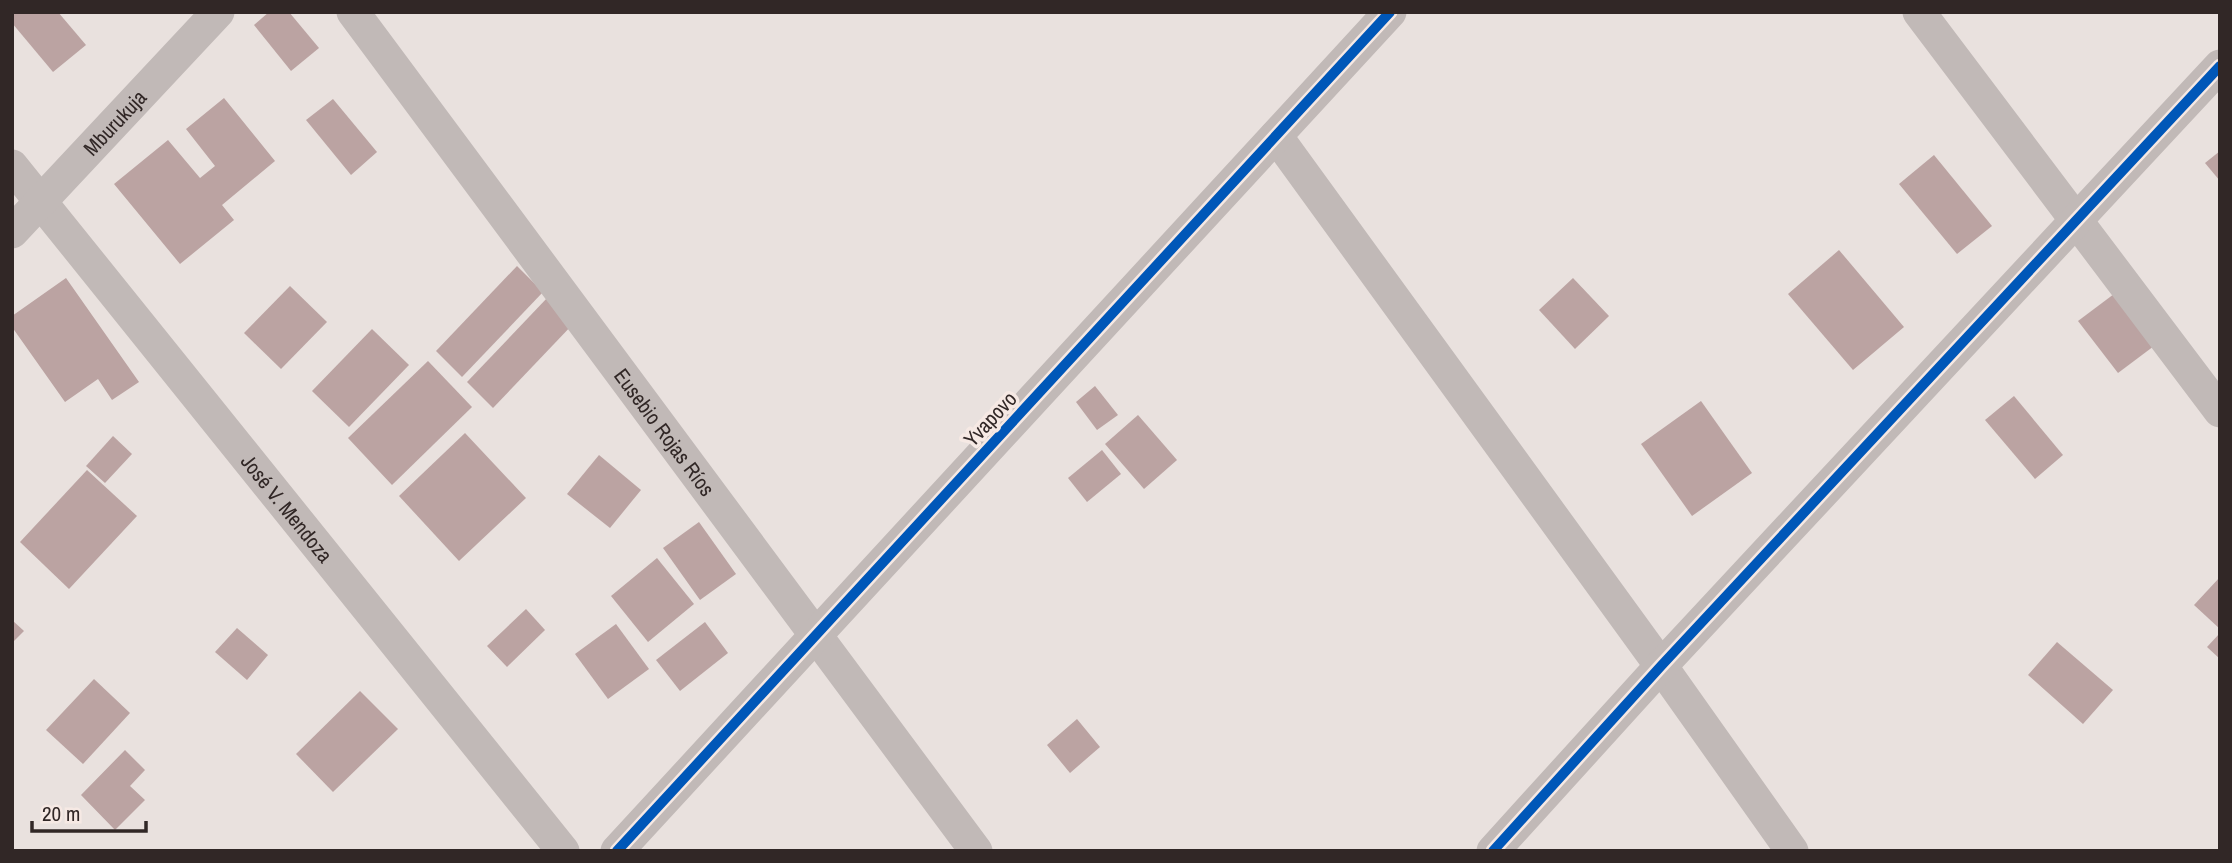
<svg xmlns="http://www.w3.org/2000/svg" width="2232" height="863" font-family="'Archivo Narrow',sans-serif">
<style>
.building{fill:#bba3a2}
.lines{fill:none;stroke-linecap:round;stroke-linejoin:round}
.minor{stroke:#c1b9b7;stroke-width:33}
.cycleway-casing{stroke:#f6e9e4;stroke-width:15}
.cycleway{stroke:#0057b8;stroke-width:10}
.labels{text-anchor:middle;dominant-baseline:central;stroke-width:7;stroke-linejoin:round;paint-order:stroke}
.street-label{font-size:21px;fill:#312726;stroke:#f6e9e4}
</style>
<rect width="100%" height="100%" fill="#e9e1de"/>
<g class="building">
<path d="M 12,12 L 58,12 L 86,45 L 53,72 L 12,23 Z"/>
<path d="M 269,12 L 289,12 L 319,48 L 291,71 L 254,25 Z"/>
<path d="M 224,98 L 275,161 L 222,205 L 234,220 L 180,264 L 114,184 L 168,140 L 200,178 L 215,166 L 186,129 Z"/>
<path d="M 333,99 L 377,152 L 351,175 L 306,120 Z"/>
<path d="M 2220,151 L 2220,181 L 2205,163 Z"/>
<path d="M 1934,155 L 1992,226 L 1957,254 L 1899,184 Z"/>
<path d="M 1839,250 L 1904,327 L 1853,370 L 1788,294 Z"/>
<path d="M 517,266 L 543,292 L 462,377 L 436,351 Z"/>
<path d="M 66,278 L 139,382 L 112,400 L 98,379 L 65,402 L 12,327 L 12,316 Z"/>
<path d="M 1573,278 L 1609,316 L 1575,349 L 1539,310 Z"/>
<path d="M 290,286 L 327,322 L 281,369 L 244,333 Z"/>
<path d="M 2118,291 L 2158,343 L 2118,373 L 2078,321 Z"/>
<path d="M 548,297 L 574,323 L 493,408 L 467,382 Z"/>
<path d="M 372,329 L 409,365 L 349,427 L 312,391 Z"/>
<path d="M 428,361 L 472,407 L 392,485 L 348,438 Z"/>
<path d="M 1095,386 L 1118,415 L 1097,430 L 1076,402 Z"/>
<path d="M 2014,396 L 2063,455 L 2035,479 L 1985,420 Z"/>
<path d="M 1701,401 L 1752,473 L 1692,516 L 1641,444 Z"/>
<path d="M 1138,415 L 1177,460 L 1144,489 L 1105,444 Z"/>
<path d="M 465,433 L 526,498 L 459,561 L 399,496 Z"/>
<path d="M 113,436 L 132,454 L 105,483 L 86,466 Z"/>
<path d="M 1102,450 L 1121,474 L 1087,502 L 1068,478 Z"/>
<path d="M 599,455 L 641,490 L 610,528 L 567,494 Z"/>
<path d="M 87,470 L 137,516 L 69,589 L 20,542 Z"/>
<path d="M 699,522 L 736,574 L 700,600 L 663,548 Z"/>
<path d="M 657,558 L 694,604 L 648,642 L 611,596 Z"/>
<path d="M 2220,577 L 2220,629 L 2194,605 Z"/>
<path d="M 526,609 L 545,630 L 507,667 L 487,646 Z"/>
<path d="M 12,620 L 24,631 L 12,643 Z"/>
<path d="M 705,622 L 728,653 L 680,691 L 656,660 Z"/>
<path d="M 616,624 L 649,669 L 608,699 L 575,654 Z"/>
<path d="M 237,628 L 268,655 L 247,680 L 215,652 Z"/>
<path d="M 2220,633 L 2220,659 L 2207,647 Z"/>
<path d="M 2057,642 L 2113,690 L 2083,724 L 2028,675 Z"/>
<path d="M 94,679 L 130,713 L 83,764 L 46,730 Z"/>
<path d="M 360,691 L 398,729 L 333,792 L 296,754 Z"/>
<path d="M 1077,719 L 1100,747 L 1070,773 L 1047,745 Z"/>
<path d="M 125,750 L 145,770 L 130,786 L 145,800 L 115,830 L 81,795 Z"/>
</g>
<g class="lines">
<g class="minor">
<path id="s1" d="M 353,12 L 976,851"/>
<path d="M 1919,12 L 2220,411"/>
<path d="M 1276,136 L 1661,666 L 1792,851"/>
<path id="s2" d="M 12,166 L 563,851"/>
<path id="s3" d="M 12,232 L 218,12"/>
<path d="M 617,851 L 1390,12"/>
<path d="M 1493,851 L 1661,666 L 2220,66"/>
</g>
<g class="cycleway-casing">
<g id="cycleway">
<path d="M 617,851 L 1390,12"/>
<path d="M 1493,851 L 1661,666 L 2220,66"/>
</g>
</g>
<use href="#cycleway" class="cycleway"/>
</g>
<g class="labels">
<g class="street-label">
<text stroke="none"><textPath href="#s3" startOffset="150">Mburukuja</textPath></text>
<text transform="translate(990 419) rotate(-47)">Yvapovo</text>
<text stroke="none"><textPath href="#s1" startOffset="523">Eusebio Rojas Ríos</textPath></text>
<text stroke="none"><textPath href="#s2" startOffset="439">José V. Mendoza</textPath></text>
</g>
</g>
<rect width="2232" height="863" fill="none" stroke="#312726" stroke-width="28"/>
<path d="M32 821v10h114v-10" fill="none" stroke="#312726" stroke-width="3.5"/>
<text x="42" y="821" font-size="21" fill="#312726" stroke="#f6e9e4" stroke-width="5" paint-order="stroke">20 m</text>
</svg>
